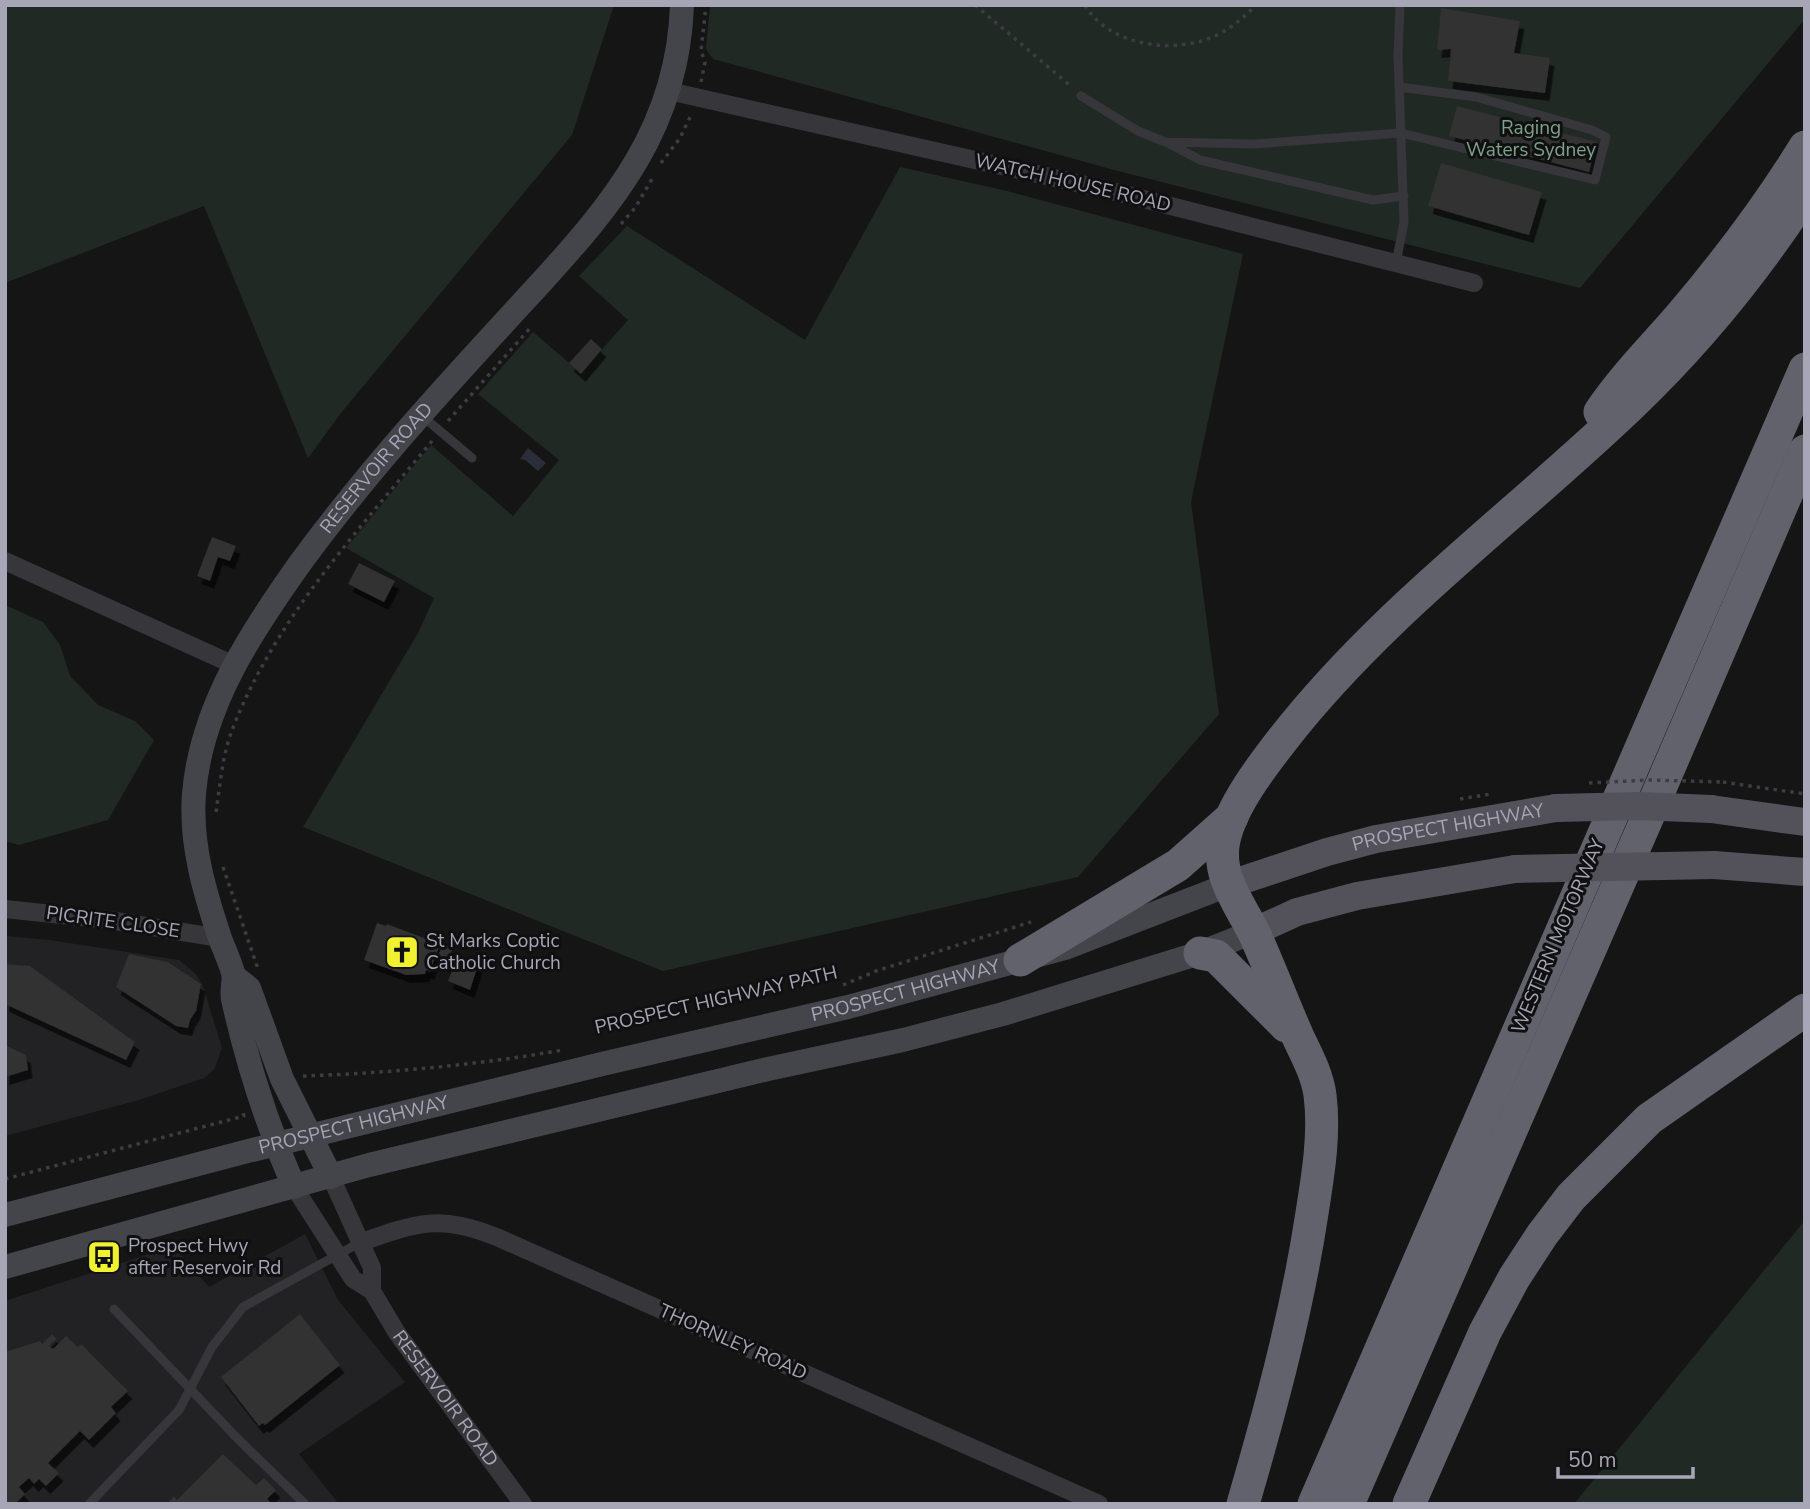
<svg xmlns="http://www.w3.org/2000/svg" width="1810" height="1509" font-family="'Nunito Sans',sans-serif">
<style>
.built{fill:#222123}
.green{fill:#212925}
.water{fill:#2b2e3a}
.building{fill:#313032;filter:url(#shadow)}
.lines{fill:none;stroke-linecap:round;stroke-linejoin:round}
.path{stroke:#3c3c42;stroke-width:3.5;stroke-dasharray:3.5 5;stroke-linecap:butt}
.lane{stroke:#37363b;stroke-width:9}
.street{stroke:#37363b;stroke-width:18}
.secondary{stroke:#44444b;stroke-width:24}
.primary{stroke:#53525a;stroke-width:28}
.highway{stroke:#62626c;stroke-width:33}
.path-bridge{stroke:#3c3c42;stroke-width:3.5;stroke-dasharray:3.5 5;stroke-linecap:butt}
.primary-bridge{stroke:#53525a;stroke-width:28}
.labels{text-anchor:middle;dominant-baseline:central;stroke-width:6;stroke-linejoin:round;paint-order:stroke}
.park-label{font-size:19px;fill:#7da28c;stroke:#101011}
.street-label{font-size:19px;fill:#a7a6b7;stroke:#101011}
.poi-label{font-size:19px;fill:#a7a6b7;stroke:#101011;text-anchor:start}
</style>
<defs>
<filter id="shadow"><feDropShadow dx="4.5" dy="8" stdDeviation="0" flood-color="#0009"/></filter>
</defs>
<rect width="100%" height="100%" fill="#151516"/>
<g class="built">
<path d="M 5,936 L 50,940 L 179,960 L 196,974 L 203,986 L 222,1048 L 214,1070 L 204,1078 L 139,1100 L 5,1136 Z"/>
<path d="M 305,1234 L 338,1300 L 405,1382 L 299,1454 L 339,1504 L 5,1504 L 5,1301 L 173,1246 L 209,1287 Z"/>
</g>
<g class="green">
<path d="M 5,5 L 614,5 L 572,135 L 341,413 L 308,458 L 204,206 L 5,283 Z"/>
<path d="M 710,5 L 1805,5 L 1805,19 L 1580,288 L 1114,170 L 713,59 L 706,49 Z"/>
<path d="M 900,167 L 1007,191 L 1243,254 L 1191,502 L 1219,714 L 1078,877 L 663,971 L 303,827 L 418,633 L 434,598 L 346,548 L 431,445 L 513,516 L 559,460 L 478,394 L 533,332 L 581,373 L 628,320 L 579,276 L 627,226 L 805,340 Z"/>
<path d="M 5,605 L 43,622 L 60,645 L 70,676 L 98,705 L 135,721 L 154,740 L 108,820 L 19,845 L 5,841 Z"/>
<path d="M 1805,1220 L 1805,1504 L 1574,1504 Z"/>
</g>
<path class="water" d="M 528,448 L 546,463 L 538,471 L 525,460 L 520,459 Z"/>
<g class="building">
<path d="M 1441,8 L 1520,21 L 1514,53 L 1550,58 L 1545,93 L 1448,81 L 1451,49 L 1437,50 Z"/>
<path d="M 1457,106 L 1597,142 L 1589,172 L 1449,136 Z"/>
<path d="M 1441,163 L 1542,192 L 1529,235 L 1428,206 Z"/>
<path d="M 591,339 L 602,349 L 581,374 L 569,363 Z"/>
<path d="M 212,537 L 236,546 L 230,561 L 218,557 L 210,581 L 197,576 Z"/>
<path d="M 359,563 L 395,581 L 384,602 L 348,584 Z"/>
<path d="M 377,923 L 386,926 L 387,924 L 440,944 L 430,972 L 426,970 L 425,974 L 406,975 L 364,960 Z"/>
<path d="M 443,944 L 453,948 L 446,965 L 436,961 Z"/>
<path d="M 129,954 L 168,962 L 201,984 L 196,1011 L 190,1020 L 188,1028 L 176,1026 L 116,987 Z"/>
<path d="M 463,959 L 478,965 L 470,990 L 448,981 L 455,963 L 460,965 Z"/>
<path d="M 5,964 L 30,966 L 135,1042 L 126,1060 L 5,1004 Z"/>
<path d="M 5,1045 L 26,1055 L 28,1070 L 5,1077 Z"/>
<path d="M 300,1314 L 340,1365 L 265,1425 L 263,1423 L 259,1426 L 221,1377 Z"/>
<path d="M 52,1334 L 57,1339 L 49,1346 L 53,1349 L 66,1336 L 78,1347 L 81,1344 L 128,1391 L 111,1407 L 116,1413 L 89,1440 L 80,1431 L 48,1463 L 59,1473 L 46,1486 L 39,1479 L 34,1484 L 29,1478 L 19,1487 L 25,1494 L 15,1504 L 5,1504 L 5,1352 L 40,1341 L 42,1344 Z"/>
<path d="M 223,1454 L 256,1485 L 264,1478 L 276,1490 L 267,1499 L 272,1504 L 167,1504 L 174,1496 L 177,1500 Z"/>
</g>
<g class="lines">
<g class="path">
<path d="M 975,5 L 1072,87"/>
<path d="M 1085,5 C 1109,47 1177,55 1217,35 C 1233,27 1244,17 1256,5"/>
<path d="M 701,82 L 705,62 L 701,51 L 706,5"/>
<path d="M 661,163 L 680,138 L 692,113"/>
<path d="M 621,224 L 635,208 L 652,179"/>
<path d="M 448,421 L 531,327"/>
<path d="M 1723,782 L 1805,794"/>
<path d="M 1460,799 L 1491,794"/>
<path d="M 216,812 C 220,786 222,758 231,733 C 273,621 357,532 432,441"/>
<path d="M 223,867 L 258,969"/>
<path d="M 843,985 L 876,971 L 1031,922"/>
<path d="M 303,1076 C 390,1073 477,1065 563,1050"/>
<path d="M 5,1179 L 244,1116 L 243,1113"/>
</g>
<g class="lane">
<path d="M 1081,96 L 1138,131 L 1165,142 L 1254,144 L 1401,133 L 1595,180 L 1606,137 L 1592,130 L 1476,97 L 1399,87"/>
<path d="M 1166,142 L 1200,160 L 1373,200 L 1404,196"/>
<path d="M 1396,263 L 1404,222 L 1398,56 L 1400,5"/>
<path d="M 421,415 L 472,458"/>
<path d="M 114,1309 L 237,1438 L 305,1504"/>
<path d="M 89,1504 L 179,1410 L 212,1347 L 243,1307 L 359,1243"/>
</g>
<g class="street">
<path d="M 669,91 L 1108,190 L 1474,283"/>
<path d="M 5,561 L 234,665"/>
<path d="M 5,909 L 109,920 L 220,938"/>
<path d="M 331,1177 L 372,1268 L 372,1291"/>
<path id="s1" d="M 294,1187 L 353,1279 L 372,1291 L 397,1333 L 523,1504"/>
<path d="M 359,1243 C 418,1222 440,1214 499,1238 L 1099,1504"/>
</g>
<g class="secondary">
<path d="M 234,976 L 249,988 L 282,1079 L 331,1177"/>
<path id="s2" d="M 294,1187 C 268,1127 247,1063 233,999 C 231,990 235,981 233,973 C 230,962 225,951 221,941 C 205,894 190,844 194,794 C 201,707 251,632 301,562 C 372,465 454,377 536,288 C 614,203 678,127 682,5"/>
<path id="s3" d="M 5,1215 L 248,1151 L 602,1064 L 848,1007 L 1065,948 L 1228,885"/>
<path d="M 5,1267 L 369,1165 L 768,1069 L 903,1040 L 1003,1014 L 1200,953 L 1253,932"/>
</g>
<g class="primary">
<path d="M 1711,809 L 1805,822"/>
<path d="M 1714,865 L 1805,872"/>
<path id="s4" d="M 1228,885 L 1327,852 L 1376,839 L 1556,808"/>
<path d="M 1253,932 L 1297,912 L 1357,896 L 1515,869"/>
</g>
<g class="highway">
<path d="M 1600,412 C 1624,376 1656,345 1683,313 C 1727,261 1769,205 1805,147"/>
<path d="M 1200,953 L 1216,956 L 1286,1026"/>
<path d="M 1020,960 L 1178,865 L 1232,817"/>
<path d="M 1243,1504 C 1271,1408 1297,1312 1312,1213 C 1318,1175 1325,1134 1320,1095 C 1317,1074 1307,1056 1298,1037 C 1283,1003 1270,968 1255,935 C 1240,904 1216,876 1224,840 C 1231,806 1262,766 1283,739 C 1382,612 1514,517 1630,406 C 1696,343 1755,271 1805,194"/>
<path d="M 1314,1504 L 1805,369"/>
<path d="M 1348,1504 L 1659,791 L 1805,451"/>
<path d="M 1409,1504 L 1485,1332 L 1514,1278 L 1542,1235 L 1571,1197 L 1649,1119 L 1805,1010"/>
</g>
<path class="path-bridge" d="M 1589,783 L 1651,780 L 1723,782"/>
<g class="primary-bridge">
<path d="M 1556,808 L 1639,806 L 1711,809"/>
<path d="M 1515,869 L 1714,865"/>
</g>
</g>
<defs>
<g id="church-square" transform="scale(1.75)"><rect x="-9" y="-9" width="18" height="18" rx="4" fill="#f0f231" stroke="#101011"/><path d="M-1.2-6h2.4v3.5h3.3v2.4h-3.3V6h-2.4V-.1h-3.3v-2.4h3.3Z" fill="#111"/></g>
<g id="bus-square" transform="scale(1.75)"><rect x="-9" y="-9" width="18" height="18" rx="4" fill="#f0f231" stroke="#101011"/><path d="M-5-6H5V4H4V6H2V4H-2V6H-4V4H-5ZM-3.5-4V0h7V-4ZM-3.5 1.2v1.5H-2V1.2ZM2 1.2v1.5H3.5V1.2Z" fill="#111"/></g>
</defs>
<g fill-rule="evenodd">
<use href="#church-square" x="402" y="952"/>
<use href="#bus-square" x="104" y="1257"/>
</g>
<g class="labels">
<g class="park-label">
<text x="1531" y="128">Raging<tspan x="1531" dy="22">Waters Sydney</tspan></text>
</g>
<g class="street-label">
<text transform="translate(1073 183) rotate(13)">WATCH HOUSE ROAD</text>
<text stroke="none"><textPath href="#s2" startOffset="788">RESERVOIR ROAD</textPath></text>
<text stroke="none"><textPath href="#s4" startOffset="228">PROSPECT HIGHWAY</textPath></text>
<text transform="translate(113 922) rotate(8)">PICRITE CLOSE</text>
<text transform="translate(1558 936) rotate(-67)">WESTERN MOTORWAY</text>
<text stroke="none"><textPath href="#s3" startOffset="928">PROSPECT HIGHWAY</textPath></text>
<text transform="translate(716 1000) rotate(-13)">PROSPECT HIGHWAY PATH</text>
<text stroke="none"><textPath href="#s3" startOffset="360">PROSPECT HIGHWAY</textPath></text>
<text transform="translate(733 1342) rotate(24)">THORNLEY ROAD</text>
<text stroke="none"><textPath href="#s1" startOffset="262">RESERVOIR ROAD</textPath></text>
</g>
<g class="poi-label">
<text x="426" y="941">St Marks Coptic<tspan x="426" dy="22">Catholic Church</tspan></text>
<text x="128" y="1246">Prospect Hwy<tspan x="128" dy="22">after Reservoir Rd</tspan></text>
</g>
</g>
<rect width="1810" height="1509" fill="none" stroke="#a7a6b7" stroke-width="14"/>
<path d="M1558 1467v10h135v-10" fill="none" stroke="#a7a6b7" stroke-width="3.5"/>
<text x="1568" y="1467" font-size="21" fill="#a7a6b7" stroke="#101011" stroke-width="5" paint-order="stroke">50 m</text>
</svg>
